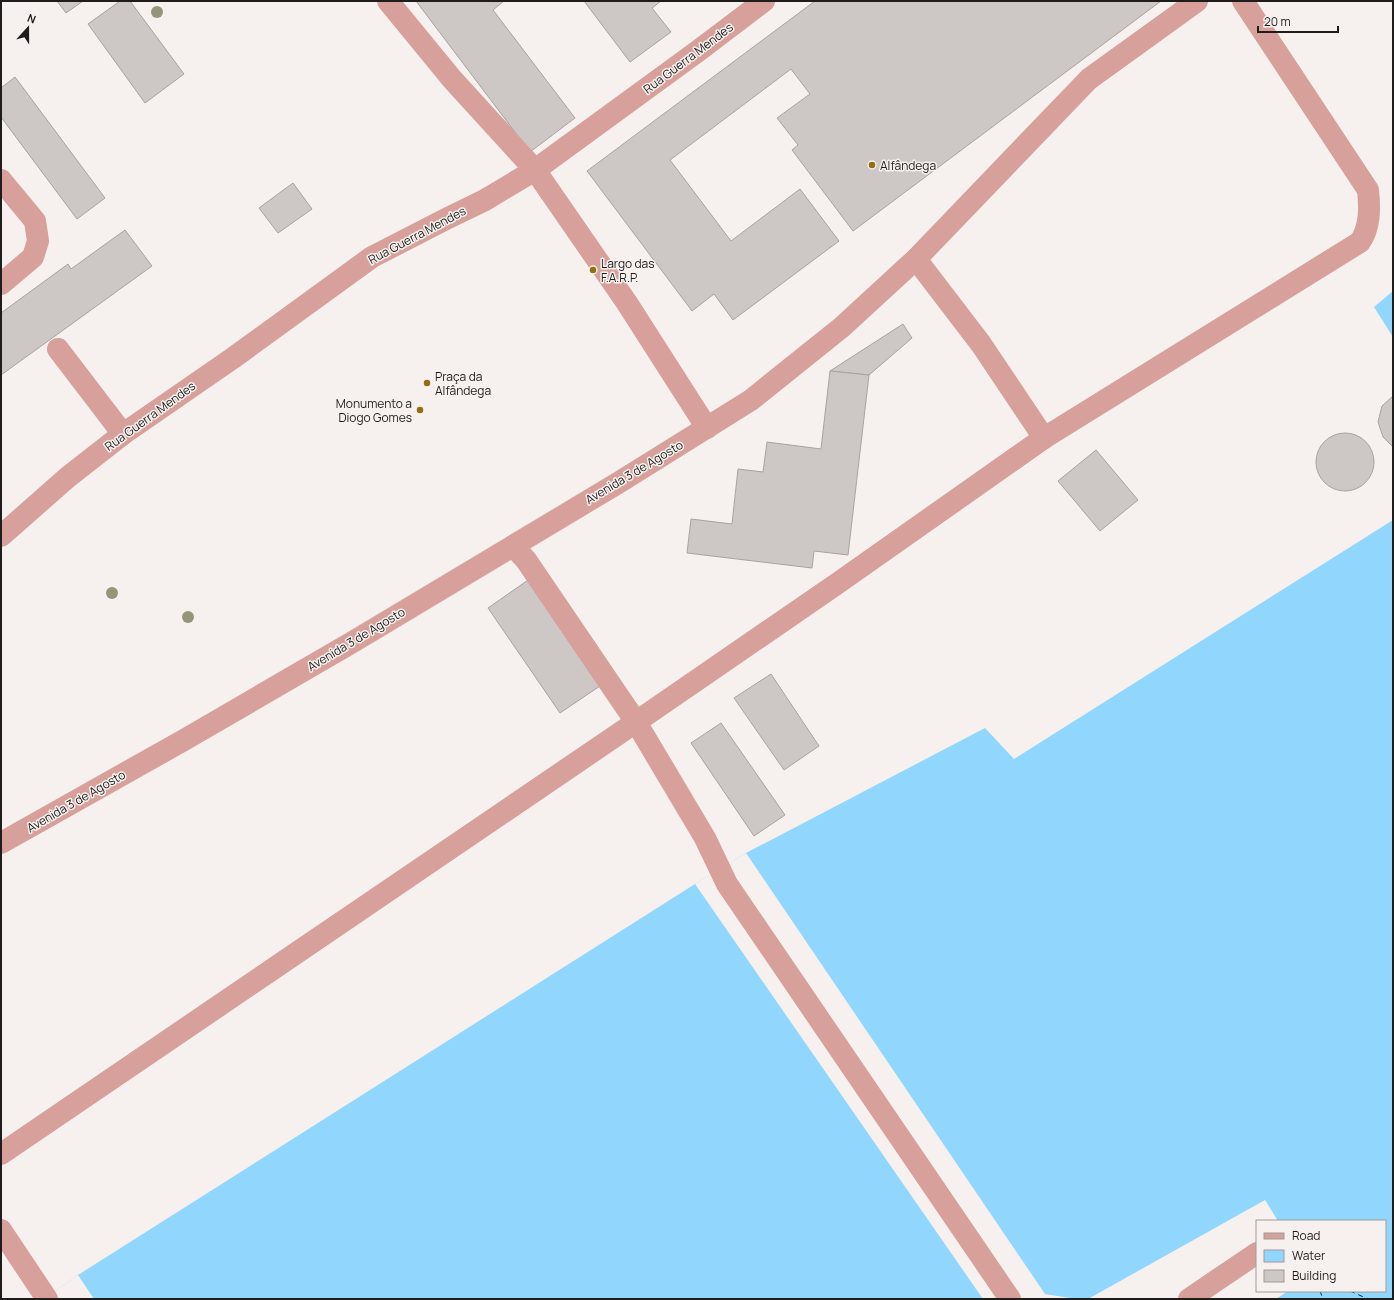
<svg xmlns="http://www.w3.org/2000/svg" width="1394" height="1300" font-family="Manrope,sans-serif">
<style>
.water{fill:#91d6fc;fill-rule:evenodd}
.pier{fill:#f6f1ee}
.lines{fill:none;stroke-linecap:round;stroke-linejoin:round}
.ferry{stroke:#0e2e3d;stroke-width:1;stroke-dasharray:5 4;stroke-linecap:butt}
.building{fill:#cdc8c5;stroke:#a7a3a0}
.minor{stroke:#d7a09a;stroke-width:22}
.tree{fill:#94967a}
.poi-dot{fill:#926e15;stroke:#f6f1ee;stroke-width:1.5}
.labels{text-anchor:middle;dominant-baseline:central;stroke-width:3;stroke-linejoin:round;paint-order:stroke}
.street-label{font-size:12px;fill:#1f1d1c;stroke:#f6f1ee}
.poi-label{font-size:12px;fill:#1f1d1c;stroke:#f6f1ee;text-anchor:start}
</style>
<rect width="100%" height="100%" fill="#f6f1ee"/>
<g class="water">
<path d="M 1393,291 L 1393,337 L 1374,307 Z"/>
<path d="M 1393,520 L 1393,1299 L 44,1299 L 78,1275 L 695,884 L 746,853 L 985,728 L 1014,759 ZM 1257,1221 L 1385,1221 L 1385,1291 L 1257,1291 Z"/>
</g>
<g class="pier">
<path d="M 746,853 L 1045,1294 L 1076,1299 L 983,1299 L 695,884 Z"/>
<path d="M 1265,1200 L 1278,1221 L 1257,1221 L 1257,1291 L 1288,1291 L 1276,1299 L 1088,1299 Z"/>
<path d="M 78,1275 L 94,1299 L 44,1299 Z"/>
</g>
<g class="lines">
<g class="ferry">
<path d="M 1320,1291 L 1323,1299"/>
<path d="M 1350,1291 L 1368,1299"/>
</g>
</g>
<g class="building">
<path d="M 57,1 L 83,1 L 66,13 Z"/>
<path d="M 120,1 L 130,1 L 184,74 L 145,103 L 88,24 Z"/>
<path d="M 416,1 L 504,1 L 493,10 L 575,118 L 530,152 Z"/>
<path d="M 584,1 L 661,1 L 652,8 L 671,32 L 630,62 Z"/>
<path d="M 815,1 L 1161,1 L 853,231 L 792,150 L 798,145 L 777,118 L 810,94 L 791,69 L 670,160 L 731,241 L 800,189 L 839,241 L 733,320 L 714,294 L 692,311 L 587,171 Z"/>
<path d="M 15,77 L 105,198 L 77,219 L 1,117 L 1,88 Z"/>
<path d="M 293,183 L 312,209 L 278,233 L 259,208 Z"/>
<path d="M 125,230 L 152,266 L 1,375 L 1,313 L 68,264 L 71,269 Z"/>
<path d="M 903,324 L 912,338 L 869,375 L 830,371 Z"/>
<path d="M 830,371 L 869,375 L 848,555 L 814,551 L 812,568 L 687,553 L 691,519 L 732,524 L 738,469 L 763,472 L 767,442 L 821,449 Z"/>
<path d="M 1393,396 L 1393,447 L 1383,437 L 1378,422 L 1382,406 Z"/>
<circle cx="1345" cy="462" r="29"/>
<path d="M 1096,450 L 1138,500 L 1100,531 L 1058,481 Z"/>
<path d="M 531,578 L 603,684 L 560,713 L 488,608 Z"/>
<path d="M 771,674 L 819,746 L 784,770 L 734,698 Z"/>
<path d="M 721,723 L 785,815 L 754,836 L 691,743 Z"/>
</g>
<g class="lines">
<g class="minor">
<path d="M 388,1 L 452,79 L 535,170 L 627,303 L 707,428"/>
<path d="M 1,180 L 35,221 L 38,241 L 33,257 L 1,284"/>
<path d="M 916,259 L 981,344 L 1044,438"/>
<path d="M 58,349 L 123,434"/>
<path d="M 1,536 L 68,477 L 123,434 L 233,358 L 372,257 L 446,219 L 485,200 L 535,170 L 698,51 L 764,1"/>
<path d="M 513,546 L 526,560 L 636,722 L 705,838 L 727,884 L 1010,1299"/>
<path d="M 1,843 L 184,740 L 351,643 L 618,483 L 751,400 L 842,327 L 916,259 L 1089,79 L 1197,1"/>
<path d="M 1,1154 L 636,722 L 838,583 L 1044,438 L 1360,242 C 1370,227 1370,209 1368,190 L 1243,1"/>
<path d="M 1,1230 L 47,1299"/>
<path d="M 1189,1299 L 1257,1253"/>
</g>
</g>
<g class="tree">
<circle cx="157" cy="12" r="6"/>
<circle cx="112" cy="593" r="6"/>
<circle cx="188" cy="617" r="6"/>
</g>
<g class="poi-dot">
<circle cx="872" cy="165" r="4"/>
<circle cx="593" cy="270" r="4"/>
<circle cx="427" cy="383" r="4"/>
<circle cx="420" cy="410" r="4"/>
</g>
<g class="labels">
<g class="street-label">
<text transform="translate(688 58) rotate(-37)">Rua Guerra Mendes</text>
<text transform="translate(417 235) rotate(-28)">Rua Guerra Mendes</text>
<text transform="translate(150 416) rotate(-36)">Rua Guerra Mendes</text>
<text transform="translate(634 472) rotate(-31)">Avenida 3 de Agosto</text>
<text transform="translate(356 639) rotate(-31)">Avenida 3 de Agosto</text>
<text transform="translate(76 801) rotate(-30)">Avenida 3 de Agosto</text>
</g>
<g class="poi-label">
<text x="880" y="165">Alfândega</text>
<text x="601" y="263">Largo das<tspan x="601" dy="14">F.A.R.P.</tspan></text>
<text x="435" y="376">Praça da<tspan x="435" dy="14">Alfândega</tspan></text>
<text x="412" y="403" text-anchor="end">Monumento a<tspan x="412" dy="14">Diogo Gomes</tspan></text>
</g>
</g>
<rect width="1394" height="1300" fill="none" stroke="#1f1d1c" stroke-width="4"/>
<rect x="1256" y="1220" width="130" height="72" fill="#f6f1ee" stroke="#a09c9a"/>
<rect x="1264" y="1233" width="20" height="6" fill="#d7a09a" stroke="#a09c9a"/>
<text x="1292" y="1240" font-size="12" fill="#1f1d1c">Road</text>
<rect x="1264" y="1250" width="20" height="12" fill="#91d6fc" stroke="#a09c9a"/>
<text x="1292" y="1260" font-size="12" fill="#1f1d1c">Water</text>
<rect x="1264" y="1270" width="20" height="12" fill="#cdc8c5" stroke="#a09c9a"/>
<text x="1292" y="1280" font-size="12" fill="#1f1d1c">Building</text>
<g transform="translate(28 28) rotate(21)" stroke="#f6f1ee" stroke-width="3" paint-order="stroke">
<path d="M0-3L7 15L0 10L-7 15Z" fill="#1f1d1c"/>
<text y="-6" font-size="11" font-weight="bold" text-anchor="middle" fill="#1f1d1c">N</text>
</g>
<path d="M1258 26v6h80v-6" fill="none" stroke="#1f1d1c" stroke-width="2"/>
<text x="1264" y="26" font-size="12" fill="#1f1d1c" stroke="#f6f1ee" stroke-width="3" paint-order="stroke">20 m</text>
</svg>
